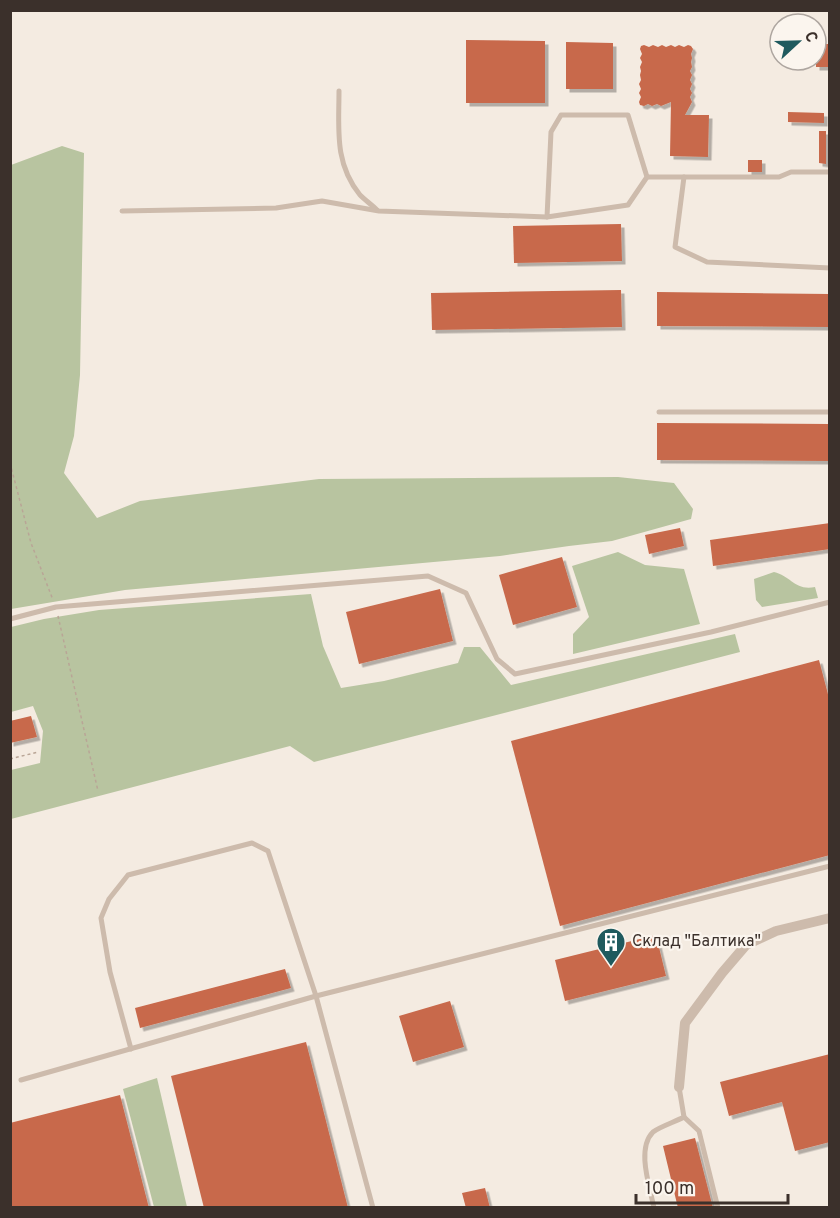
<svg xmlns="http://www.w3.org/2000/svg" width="840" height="1218" font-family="Overpass,sans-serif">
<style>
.green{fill:#b8c4a0}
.building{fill:#c8694b;filter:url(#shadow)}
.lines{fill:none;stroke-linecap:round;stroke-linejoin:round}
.path{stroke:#b9a596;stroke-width:1.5;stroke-dasharray:3 3;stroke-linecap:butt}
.lane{stroke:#cdbbac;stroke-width:5}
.street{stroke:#cdbbac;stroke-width:10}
.labels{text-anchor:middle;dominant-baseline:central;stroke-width:4.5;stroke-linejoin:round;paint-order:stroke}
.poi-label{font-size:16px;fill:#3b302b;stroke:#fbf5ee;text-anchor:start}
</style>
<defs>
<filter id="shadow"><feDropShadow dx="3.5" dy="3.5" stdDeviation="0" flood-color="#0004"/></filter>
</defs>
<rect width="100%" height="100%" fill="#f4ebe1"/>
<g class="green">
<path d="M 62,146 L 84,153 L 80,375 L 74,436 L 64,473 L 97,518 L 140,501 L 319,479 L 618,477 L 674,483 L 693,509 L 691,519 L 612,541 L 569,546 L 500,556 L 125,590 L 11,609 L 11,165 Z"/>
<path d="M 618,552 L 645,565 L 684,569 L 700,624 L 573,654 L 573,634 L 589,617 L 572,566 Z"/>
<path d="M 774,572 C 791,576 795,591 815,587 L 818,598 L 762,607 L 756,600 L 754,579 Z"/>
<path d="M 311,594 L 323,646 L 341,688 L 384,681 L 458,663 L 464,647 L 480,647 L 511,685 L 735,634 L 740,652 L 314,762 L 290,746 L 11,819 L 11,770 L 40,763 L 43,731 L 33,706 L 11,712 L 11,627 L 44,619 L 99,610 Z"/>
<path d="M 157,1078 L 187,1207 L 154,1207 L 123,1089 Z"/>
</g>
<g class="building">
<path d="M 466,40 L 545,41 L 545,103 L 466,103 Z"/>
<path d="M 566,42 L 613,43 L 613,89 L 566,89 Z"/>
<rect x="816" y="44" width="14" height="23"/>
<path d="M 644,45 L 649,47 L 653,45 L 658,47 L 662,45 L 666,47 L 671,45 L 675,47 L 679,45 L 684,47 L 688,45 L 691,46 L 693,49 L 691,54 L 692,58 L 691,62 L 692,67 L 690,71 L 692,75 L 690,80 L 692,84 L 690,89 L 692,93 L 690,97 L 692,102 L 685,115 L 709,115 L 708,157 L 670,156 L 671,102 L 661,106 L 657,104 L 652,106 L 648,104 L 644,106 L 640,105 L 639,102 L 641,97 L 639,93 L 641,89 L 639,84 L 641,80 L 640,75 L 641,71 L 640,67 L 642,62 L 640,58 L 642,54 L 640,49 L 641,46 Z"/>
<path d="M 788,112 L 824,113 L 824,123 L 788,122 Z"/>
<path d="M 819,131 L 826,131 L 826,164 L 819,163 Z"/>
<rect x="748" y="160" width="14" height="12"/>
<path d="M 621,224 L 622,261 L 514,263 L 513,226 Z"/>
<path d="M 621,290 L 622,327 L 432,330 L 431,293 Z"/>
<path d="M 657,292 L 830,294 L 830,327 L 657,326 Z"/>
<path d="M 657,423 L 830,424 L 830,461 L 657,460 Z"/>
<path d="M 830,523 L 830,549 L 713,566 L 710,540 Z"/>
<path d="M 680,528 L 684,546 L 649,554 L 645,535 Z"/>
<path d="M 562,557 L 577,607 L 513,625 L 499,575 Z"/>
<path d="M 440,589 L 453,641 L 359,664 L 346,612 Z"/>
<path d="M 819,660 L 830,702 L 830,855 L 560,926 L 511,741 Z"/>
<path d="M 31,716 L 37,737 L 10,743 L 10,721 Z"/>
<path d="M 656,935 L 666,976 L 565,1001 L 555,960 Z"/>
<path d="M 285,969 L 291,988 L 140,1028 L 135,1008 Z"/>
<path d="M 450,1001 L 464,1047 L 413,1062 L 399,1016 Z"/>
<path d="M 306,1042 L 348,1208 L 204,1208 L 171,1076 Z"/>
<path d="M 830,1054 L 830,1142 L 795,1151 L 782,1102 L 729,1116 L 720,1082 Z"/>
<path d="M 120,1095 L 149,1208 L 10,1208 L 10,1123 Z"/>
<path d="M 695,1138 L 705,1177 L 713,1208 L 678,1208 L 663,1146 Z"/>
<path d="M 485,1188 L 490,1208 L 466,1208 L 462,1193 Z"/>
</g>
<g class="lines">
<g class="path">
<path d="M 10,463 L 31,543 L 53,600"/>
<path d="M 58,616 L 98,791"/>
<path d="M 10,759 L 38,752"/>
</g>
<g class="lane">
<path d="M 339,91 C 339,129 334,163 360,195 C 365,200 372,205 377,210"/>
<path d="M 561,115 L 628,115 L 647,177 L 628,205 L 547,217 L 551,132 Z"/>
<path d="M 647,177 L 779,177 L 791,172 L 830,172"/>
<path d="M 684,177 L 675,247 L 707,262 L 830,268"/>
<path d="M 122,211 L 276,208 L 322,201 L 379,211 L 547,217"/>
<path d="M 659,412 L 830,412"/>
<path d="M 10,619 L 56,607 L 428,576 L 466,593 L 497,659 L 515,674 L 711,632 L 830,602"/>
<path d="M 131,1049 L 110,972 L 101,918 L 109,899 L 128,875 L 252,843 L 268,851 L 316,996 L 830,866"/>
<path d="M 21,1080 L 316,996 L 373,1208"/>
<path d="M 684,1117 L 699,1131 L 718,1208"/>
<path d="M 654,1208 C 650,1187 636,1149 653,1132 C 659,1127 677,1121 684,1117 L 679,1087"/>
</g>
<path class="street" d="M 679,1087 L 685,1023 L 722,973 L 746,945 L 776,931 L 830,918"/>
</g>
<defs>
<g id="building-pin" transform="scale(1.5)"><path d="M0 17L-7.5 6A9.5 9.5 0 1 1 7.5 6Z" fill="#1f5a5e" stroke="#fbf5ee"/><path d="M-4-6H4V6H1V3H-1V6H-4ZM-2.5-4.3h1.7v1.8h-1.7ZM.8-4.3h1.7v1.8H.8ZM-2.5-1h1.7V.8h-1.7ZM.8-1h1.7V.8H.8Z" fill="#fff"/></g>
</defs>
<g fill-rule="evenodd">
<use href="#building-pin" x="611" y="942"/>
</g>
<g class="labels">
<g class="poi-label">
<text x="632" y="942">Склад "Балтика"</text>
</g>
</g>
<rect width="840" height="1218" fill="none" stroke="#3b302b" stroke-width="24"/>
<g transform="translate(798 42) rotate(68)"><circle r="28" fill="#fbf5ee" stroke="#aea6a0" stroke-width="1.5"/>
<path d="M0-4.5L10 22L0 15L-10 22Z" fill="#1f5a5e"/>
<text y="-9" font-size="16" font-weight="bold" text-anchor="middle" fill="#3b302b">С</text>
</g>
<path d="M636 1194v9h152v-9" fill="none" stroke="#3b302b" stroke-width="3"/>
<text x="645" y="1194" font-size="18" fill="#3b302b" stroke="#fbf5ee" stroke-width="4.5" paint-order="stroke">100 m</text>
</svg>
